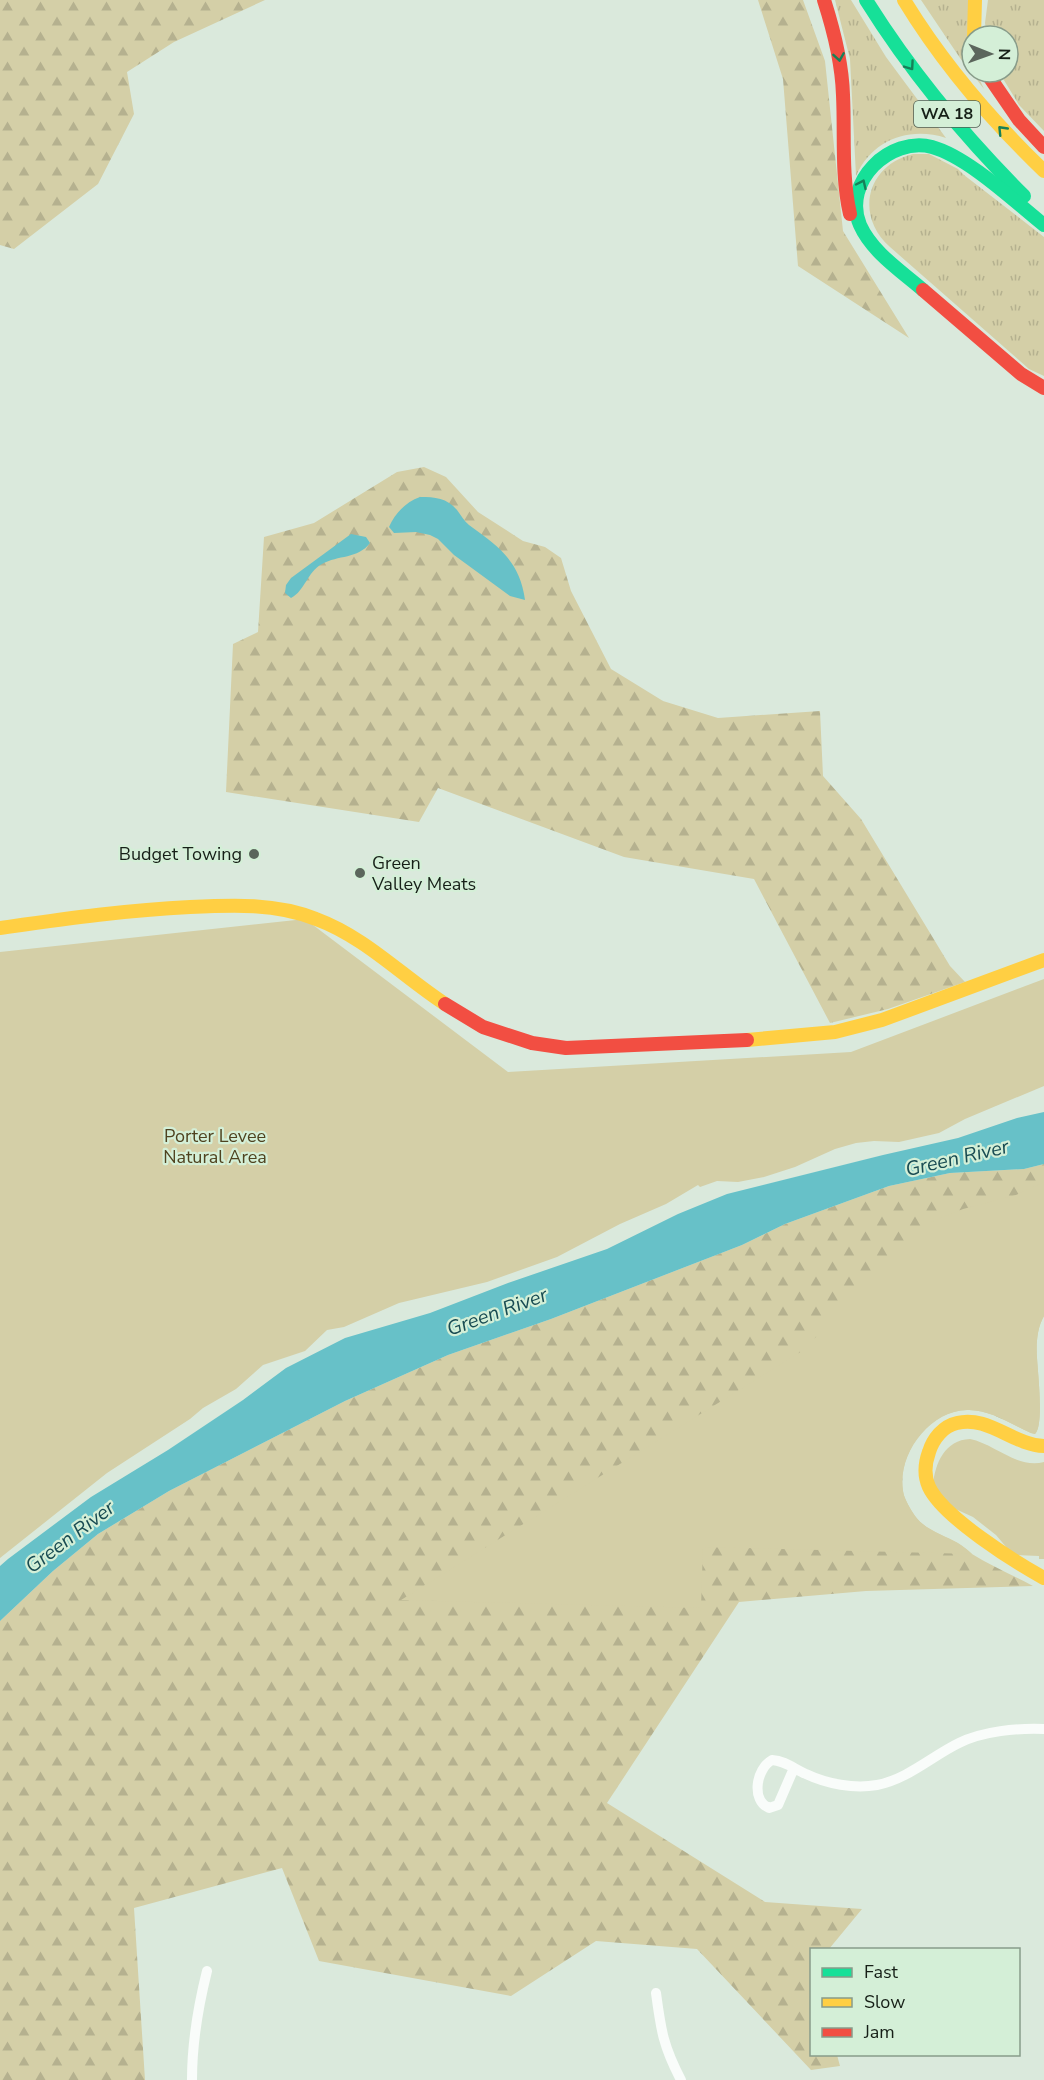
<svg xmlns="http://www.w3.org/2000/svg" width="1044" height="2080" font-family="'Nunito Sans',sans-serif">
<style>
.grass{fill:url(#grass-tufts)}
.forest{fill:url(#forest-firs)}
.park{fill:#d4cfa7}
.water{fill:#67c1c8}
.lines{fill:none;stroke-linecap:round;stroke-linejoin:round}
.street{stroke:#f9fcfa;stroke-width:10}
.fast{stroke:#16e098;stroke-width:14}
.slow{stroke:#ffcf43;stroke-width:14}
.jam{stroke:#f24e42;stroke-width:14}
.oneway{stroke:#168058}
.poi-dot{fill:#5b665c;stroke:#d4efd7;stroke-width:2}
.labels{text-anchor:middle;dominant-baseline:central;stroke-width:4.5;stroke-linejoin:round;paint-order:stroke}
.shield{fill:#d4efd7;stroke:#4f5d51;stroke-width:1.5}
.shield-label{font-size:16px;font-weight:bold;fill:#161f17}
.poi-label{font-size:18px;fill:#161f17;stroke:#d4efd7;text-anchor:end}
.park-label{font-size:18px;fill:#4f421f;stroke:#d4efd7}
.water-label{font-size:20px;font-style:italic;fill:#184b52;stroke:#d4efd7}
</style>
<defs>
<pattern id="grass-tufts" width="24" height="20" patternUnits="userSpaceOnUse" patternTransform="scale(1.5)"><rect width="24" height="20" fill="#d4cfa7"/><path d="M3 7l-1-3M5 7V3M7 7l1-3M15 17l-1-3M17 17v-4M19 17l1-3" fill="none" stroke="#b5b18f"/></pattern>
<pattern id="forest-firs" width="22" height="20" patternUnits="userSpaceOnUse" patternTransform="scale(1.5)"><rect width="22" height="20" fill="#d4cfa7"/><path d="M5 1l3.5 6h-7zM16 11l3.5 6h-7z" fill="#b5b18f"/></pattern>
</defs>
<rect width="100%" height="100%" fill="#dae9dc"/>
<g class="grass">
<path d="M 835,0 L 851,0 L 886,57 L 946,138 C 909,126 872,140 856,176 L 850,59 Z"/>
<path d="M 921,0 L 970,0 L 967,35 L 972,72 L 976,72 L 984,89 L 960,58 Z"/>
<path d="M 988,0 L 1044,0 L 1044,131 L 1019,105 L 999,72 L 1008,72 L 1008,36 L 987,36 L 985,23 Z"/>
<path d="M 913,154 L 929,154 L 958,169 L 964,175 L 1044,237 L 1044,376 L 1029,369 L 890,247 C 854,215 867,165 913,154 Z"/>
</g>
<g class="forest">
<path d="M 0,0 L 265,0 L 174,42 L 127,72 L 134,114 L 98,184 L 14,249 L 0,245 Z"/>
<path d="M 758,0 L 803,0 L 825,61 L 843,231 L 909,338 L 798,266 L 783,79 Z"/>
<path d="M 424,467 L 446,477 L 478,512 L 523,541 L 545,547 L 561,558 L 571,591 L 611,669 L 663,701 L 718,718 L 820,711 L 823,776 L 861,819 L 950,966 L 965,982 L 888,1009 L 830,1023 L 754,879 L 624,857 L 438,788 L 419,822 L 226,792 L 233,644 L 258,632 L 264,537 L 314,523 L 397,472 Z"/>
<path d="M 1044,1164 L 1044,1316 C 1037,1328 1036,1344 1037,1358 C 1038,1375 1044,1425 1035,1434 L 1031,1433 C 1011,1424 989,1409 967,1410 C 929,1410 897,1454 903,1491 C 904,1499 911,1510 915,1516 C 925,1530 943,1535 957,1543 C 963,1546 967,1550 972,1554 C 991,1566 1013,1575 1033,1586 L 866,1591 L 739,1602 L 607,1803 L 765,1902 L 862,1909 L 829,1949 L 812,1950 L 812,2054 L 837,2055 L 840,2066 L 811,2070 L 697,1949 L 596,1941 L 511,1996 L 319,1961 L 282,1868 L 134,1908 L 145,2080 L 0,2080 L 0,1621 L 53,1571 L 98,1534 L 169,1491 L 345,1401 L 448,1355 L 551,1319 L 742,1245 L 785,1224 L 889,1186 L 950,1173 L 1024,1169 Z"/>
</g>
<g class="park">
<path d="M 305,919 L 508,1072 L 851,1052 L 1044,979 L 1044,1086 L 965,1119 L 939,1133 L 899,1142 L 874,1141 L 856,1143 L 835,1149 L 795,1167 L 764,1177 L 738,1182 L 717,1181 L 700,1187 L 698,1185 L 666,1204 L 620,1224 L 557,1257 L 487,1282 L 399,1303 L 344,1327 L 327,1330 L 305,1351 L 263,1365 L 236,1389 L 203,1408 L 190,1419 L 107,1473 L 0,1558 L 0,952 Z"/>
<path d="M 1044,1182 L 1044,1316 C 1037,1328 1036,1344 1037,1358 C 1038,1375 1044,1425 1035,1434 L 1031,1433 C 1011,1424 989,1409 967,1410 C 929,1411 897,1455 903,1491 C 904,1499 911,1510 915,1516 C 925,1530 944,1535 958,1543 C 963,1546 968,1550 972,1554 L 703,1547 L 701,1608 L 401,1600 L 802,1351 L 931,1222 L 963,1209 L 1016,1195 Z"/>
<path d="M 970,1439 C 995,1444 1017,1469 1044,1462 L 1044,1559 L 1039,1559 L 1039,1556 L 1013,1555 L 996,1535 L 973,1517 L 951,1507 L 933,1485 C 935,1463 945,1440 970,1439 Z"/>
</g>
<g class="water">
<path d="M 420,497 C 435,497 447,498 457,510 C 461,515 464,521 469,525 C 498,546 520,561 525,600 L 510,596 L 454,555 L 438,539 L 430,535 L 416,532 L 394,533 L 389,527 C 395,513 406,502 420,497 Z"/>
<path d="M 351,534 L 366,537 L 370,543 C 358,559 338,555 322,564 C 307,572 305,591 291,598 L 285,593 L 286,585 L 291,578 Z"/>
<path d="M 1044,1112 L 1044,1164 L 1024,1169 L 950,1173 L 889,1186 L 785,1224 L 742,1245 L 551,1319 L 448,1355 L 345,1401 L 169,1491 L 98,1534 L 53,1571 L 0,1621 L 0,1566 L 8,1559 L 91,1497 L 168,1450 L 243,1400 L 286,1368 L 345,1338 L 430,1313 L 508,1283 L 607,1249 L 678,1214 L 727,1194 L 883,1155 L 958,1138 L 1017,1118 Z"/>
</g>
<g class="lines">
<g class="street">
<path d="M 794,1768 L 778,1805 L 769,1808 C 751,1800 756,1769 772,1760 C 786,1761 794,1769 806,1774 C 827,1784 854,1789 877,1785 C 908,1779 932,1756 959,1743 C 983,1731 1017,1728 1044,1729"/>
<path d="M 656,1993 C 661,2030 663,2046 681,2080"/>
<path d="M 192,2080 C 192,2043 198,2007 207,1971"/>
</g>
<g class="fast">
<path d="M 866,0 C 911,72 964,136 1024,196"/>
<path d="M 923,290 C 901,271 872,252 860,225 C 842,182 890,136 932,147 C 968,157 1014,201 1044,225"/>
</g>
<g class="slow">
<path d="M 904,0 C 943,64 990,119 1044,171"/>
<path d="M 974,36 L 975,0"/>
<path d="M 0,928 C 64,919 126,910 190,907 C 233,905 276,903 316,919 C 365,937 402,976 445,1004"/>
<path d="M 747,1040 L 835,1032 L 882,1020 L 1044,960"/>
<path d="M 1044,1446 C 1013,1445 988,1415 957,1423 C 943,1426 933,1439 929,1452 C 925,1463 924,1476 929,1487 C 943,1517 1015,1562 1044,1578"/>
</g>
<g class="jam">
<path d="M 824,0 C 834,31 842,62 843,95 C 845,135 841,174 850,214"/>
<path d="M 986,72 L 1019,120 L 1044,147"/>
<path d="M 923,290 L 1021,374 L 1044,388"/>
<path d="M 445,1004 L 483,1027 L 532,1043 L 566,1048 L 747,1040"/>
</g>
</g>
<defs><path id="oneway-chevron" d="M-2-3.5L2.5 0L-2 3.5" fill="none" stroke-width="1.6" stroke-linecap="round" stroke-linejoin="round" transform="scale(1.5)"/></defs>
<g class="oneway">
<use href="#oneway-chevron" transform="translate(839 57) rotate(81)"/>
<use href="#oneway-chevron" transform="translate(910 66) rotate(55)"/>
<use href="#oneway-chevron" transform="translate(1002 130) rotate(-134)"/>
<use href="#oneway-chevron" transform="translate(862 184) rotate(-65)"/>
</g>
<g class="poi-dot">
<circle cx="254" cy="854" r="6"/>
<circle cx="360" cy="873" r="6"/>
</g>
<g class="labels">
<rect class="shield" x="914" y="101" width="66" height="26" rx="4.5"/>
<g class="shield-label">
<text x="947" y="114">WA 18</text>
</g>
<g class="poi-label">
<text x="242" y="854">Budget Towing</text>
<text x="372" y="863" text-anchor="start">Green<tspan x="372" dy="21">Valley Meats</tspan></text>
</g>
<g class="park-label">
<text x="215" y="1136">Porter Levee<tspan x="215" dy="21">Natural Area</tspan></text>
</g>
<g class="water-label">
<text transform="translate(957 1158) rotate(-13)">Green River</text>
<text transform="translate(497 1312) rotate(-20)">Green River</text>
<text transform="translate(70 1537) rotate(-37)">Green River</text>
</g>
</g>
<rect x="810" y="1948" width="210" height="108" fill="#d4efd7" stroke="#889c8a" stroke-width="1.5"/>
<rect x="822" y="1968" width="30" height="9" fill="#16e098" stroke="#889c8a" stroke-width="1.5"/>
<text x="864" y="1978" font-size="18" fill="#161f17">Fast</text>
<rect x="822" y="1998" width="30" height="9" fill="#ffcf43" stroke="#889c8a" stroke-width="1.5"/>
<text x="864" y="2008" font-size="18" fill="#161f17">Slow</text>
<rect x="822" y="2028" width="30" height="9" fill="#f24e42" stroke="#889c8a" stroke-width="1.5"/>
<text x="864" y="2038" font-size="18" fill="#161f17">Jam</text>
<g transform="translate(990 54) rotate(91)"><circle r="28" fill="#d4efd7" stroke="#889c8a" stroke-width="1.5"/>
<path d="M0-4.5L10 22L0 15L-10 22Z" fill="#5b665c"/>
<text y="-9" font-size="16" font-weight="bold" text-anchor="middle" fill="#161f17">N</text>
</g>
</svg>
